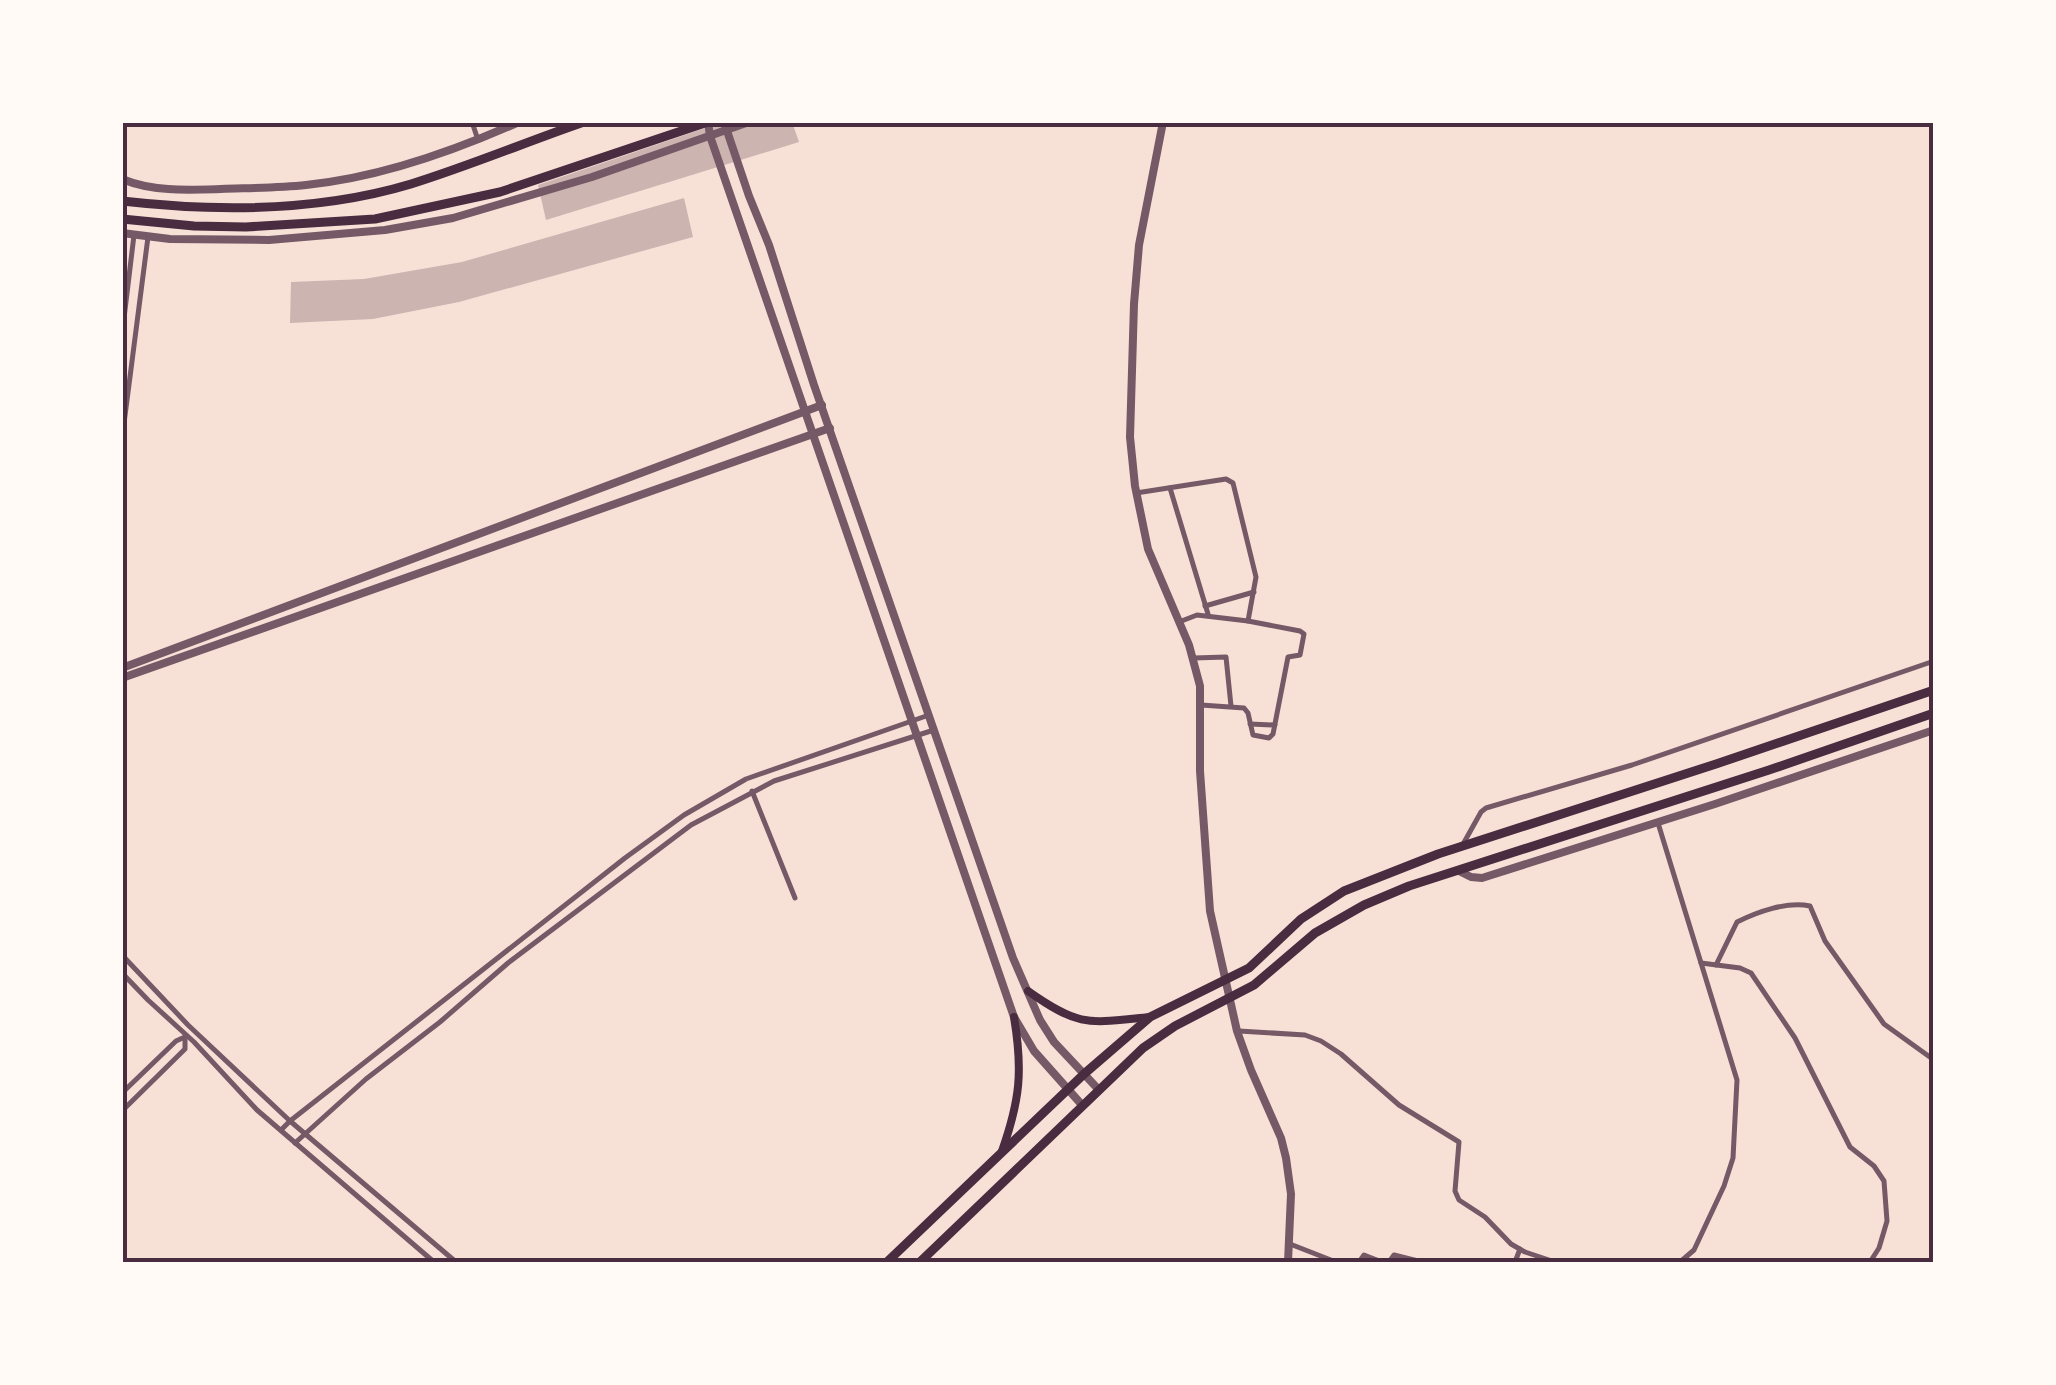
<svg xmlns="http://www.w3.org/2000/svg" width="2056" height="1385" font-family="Jost,sans-serif">
<style>
.building{fill:#ccb4b1}
.lines{fill:none;stroke-linecap:round;stroke-linejoin:round}
.minor{stroke:#755966;stroke-width:5}
.tertiary{stroke:#755966;stroke-width:8}
.secondary{stroke:#4a2c40;stroke-width:8}
.primary{stroke:#4a2c40;stroke-width:9}
.neatline{fill:none;stroke:#4a2c40;stroke-width:4}
</style>
<rect width="100%" height="100%" fill="#f7e1d7"/>
<g class="building">
<path d="M 723,122 L 792,122 L 799,142 L 546,220 L 538,185 Z"/>
<path d="M 684,198 L 693,237 L 459,302 L 373,319 L 290,323 L 291,282 L 364,279 L 462,262 Z"/>
</g>
<g class="lines">
<g class="minor">
<path d="M 472,122 L 478,140"/>
<path d="M 122,335 L 134,235"/>
<path d="M 122,439 L 148,237"/>
<path d="M 1170,488 L 1208,614"/>
<path d="M 1136,493 L 1226,479 L 1233,483 L 1256,577 L 1248,621 L 1197,615 L 1179,622"/>
<path d="M 1205,606 L 1254,592"/>
<path d="M 1194,658 L 1226,657 L 1231,706"/>
<path d="M 1201,705 L 1244,708 L 1248,713 L 1253,735 L 1269,738 L 1273,734 L 1288,657 L 1300,655 L 1304,634 L 1300,631 L 1248,621"/>
<path d="M 1250,724 L 1275,725"/>
<path d="M 752,791 L 795,898"/>
<path d="M 1658,823 L 1737,1080 L 1733,1158 L 1724,1186 L 1694,1250 L 1680,1262"/>
<path d="M 1462,846 L 1481,812 L 1486,808 L 1632,765 L 1934,661"/>
<path d="M 122,955 L 188,1025 L 290,1121 L 456,1262"/>
<path d="M 1701,963 L 1740,968 L 1751,973 L 1795,1038 L 1850,1147 L 1874,1166 L 1884,1181 L 1887,1221 L 1879,1248 L 1870,1262"/>
<path d="M 1716,965 L 1737,922 C 1757,912 1787,901 1810,906 L 1825,941 L 1884,1024 L 1934,1060"/>
<path d="M 122,973 L 148,1000 L 194,1042 L 257,1110 L 434,1262"/>
<path d="M 1239,1031 L 1305,1035 L 1321,1041 L 1341,1054 L 1399,1105 L 1459,1142 L 1455,1191 L 1459,1200 L 1485,1217 L 1511,1244 L 1525,1252 L 1555,1262"/>
<path d="M 122,1093 L 176,1041 L 187,1036"/>
<path d="M 122,1111 L 185,1049 L 185,1038"/>
<path d="M 281,1130 L 290,1121 L 625,858 L 684,815 L 746,779 L 929,715"/>
<path d="M 295,1143 L 366,1079 L 440,1022 L 508,963 L 691,825 L 774,781 L 934,730"/>
<path d="M 1290,1244 L 1336,1262"/>
<path d="M 1359,1262 L 1364,1255 L 1382,1262"/>
<path d="M 1389,1262 L 1394,1255 L 1418,1261"/>
<path d="M 1515,1262 L 1520,1249"/>
</g>
<g class="tertiary">
<path d="M 708,122 L 710,136 L 1014,1017 L 1034,1051 L 1082,1105"/>
<path d="M 724,122 L 749,196 L 769,245 L 814,385 L 1013,958 L 1040,1020 L 1054,1042 L 1099,1090"/>
<path d="M 1163,122 L 1139,245 L 1134,304 L 1130,437 L 1135,486 L 1148,549 L 1189,645 L 1200,686 L 1200,771 L 1210,911 L 1237,1031 L 1251,1070 L 1281,1138 L 1286,1158 L 1291,1194 L 1288,1262"/>
<path d="M 122,179 C 153,192 189,190 221,189 C 249,188 278,188 306,185 C 377,178 454,151 519,122"/>
<path d="M 122,233 L 170,239 L 269,240 L 385,230 L 453,218 L 592,177 L 749,122"/>
<path d="M 122,668 L 822,405"/>
<path d="M 122,678 L 830,428"/>
<path d="M 1459,871 L 1471,877 L 1482,878 L 1715,804 L 1934,730"/>
</g>
<g class="secondary">
<path d="M 1028,991 C 1080,1028 1089,1023 1150,1017"/>
<path d="M 1002,1151 C 1020,1100 1023,1071 1014,1017"/>
</g>
<g class="primary">
<path d="M 122,201 C 218,212 318,212 411,184 C 469,166 526,142 584,122"/>
<path d="M 122,219 L 194,226 L 246,227 L 375,219 L 500,192 L 708,122"/>
<path d="M 887,1262 L 1084,1074 L 1150,1017 L 1249,968 L 1301,919 L 1344,891 L 1438,854 L 1716,764 L 1934,690"/>
<path d="M 920,1262 L 1143,1048 L 1175,1026 L 1254,985 L 1315,933 L 1364,905 L 1409,886 L 1769,770 L 1934,713"/>
</g>
</g>
<rect width="2056" height="1385" fill="none" stroke="#fffaf5" stroke-width="250"/>
<rect x="125" y="125" width="1806" height="1135" class="neatline"/>
</svg>
